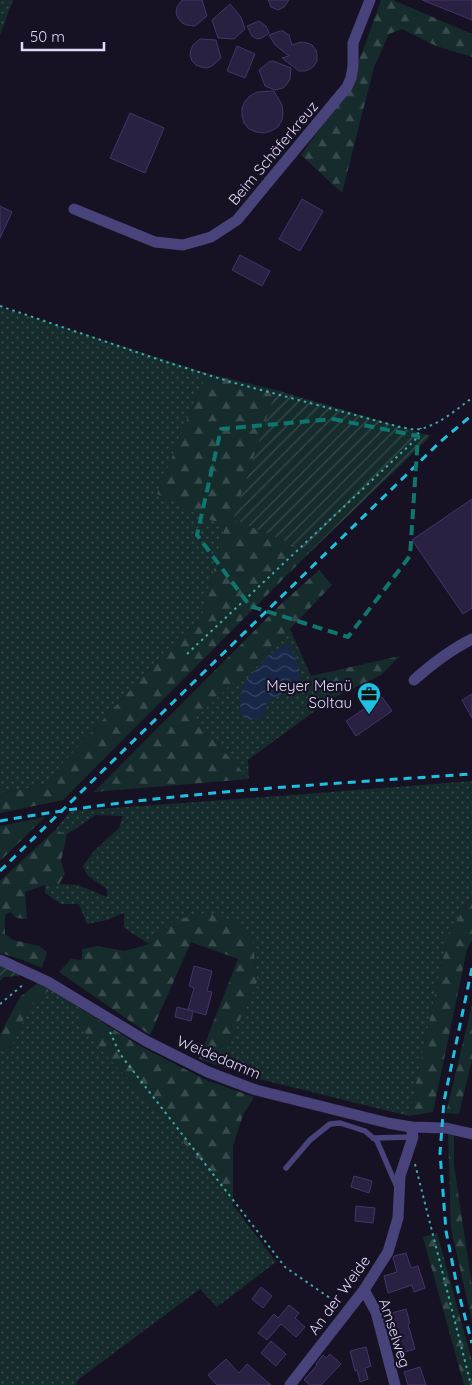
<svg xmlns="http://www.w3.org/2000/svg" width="472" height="1385" font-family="Quicksand,sans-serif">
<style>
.grass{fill:url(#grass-dots)}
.forest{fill:url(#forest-firs)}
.garden{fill:url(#garden-furrows)}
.water{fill:url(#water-waves)}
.building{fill:#292042;stroke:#43356b}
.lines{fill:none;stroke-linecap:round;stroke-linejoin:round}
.path{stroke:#3fa8a8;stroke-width:2;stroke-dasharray:2.5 4;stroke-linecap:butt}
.lane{stroke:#49437c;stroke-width:5.5}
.street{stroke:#49437c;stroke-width:11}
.rail{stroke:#1ec1e1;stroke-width:3;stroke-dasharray:8 6;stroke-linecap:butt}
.marked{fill:none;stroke:#0f766e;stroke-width:4;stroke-dasharray:10 6;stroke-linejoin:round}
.labels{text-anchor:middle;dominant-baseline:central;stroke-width:4.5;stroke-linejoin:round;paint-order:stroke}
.street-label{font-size:15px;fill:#dfd9fa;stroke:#161223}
.poi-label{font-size:15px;fill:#dfd9fa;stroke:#161223;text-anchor:end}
</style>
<defs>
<pattern id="grass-dots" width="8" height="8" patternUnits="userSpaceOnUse" patternTransform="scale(1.25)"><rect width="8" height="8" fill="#162c2c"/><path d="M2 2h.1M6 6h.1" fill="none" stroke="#374a4c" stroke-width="1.8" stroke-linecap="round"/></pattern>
<pattern id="forest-firs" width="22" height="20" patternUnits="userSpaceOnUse" patternTransform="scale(1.25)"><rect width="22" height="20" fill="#162c2c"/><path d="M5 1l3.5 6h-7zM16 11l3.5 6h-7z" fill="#374a4c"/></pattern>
<pattern id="garden-furrows" width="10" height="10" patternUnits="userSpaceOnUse" patternTransform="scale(1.25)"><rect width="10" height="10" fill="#162c2c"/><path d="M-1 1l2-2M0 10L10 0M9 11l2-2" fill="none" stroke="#374a4c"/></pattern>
<pattern id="water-waves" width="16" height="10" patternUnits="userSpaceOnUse" patternTransform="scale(1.25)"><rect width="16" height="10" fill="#172748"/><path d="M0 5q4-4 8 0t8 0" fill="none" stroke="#384663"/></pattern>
</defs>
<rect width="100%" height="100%" fill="#161223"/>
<g class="grass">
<path d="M 0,0 L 13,0 L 0,35 Z"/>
<path d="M 0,307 L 206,373 L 157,494 L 225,527 L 201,620 L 180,636 L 42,786 L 0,793 Z"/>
<path d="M 290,629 L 311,676 L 312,684 L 331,699 L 248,760 L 249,779 L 194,719 Z"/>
<path d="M 472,781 L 472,896 L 448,934 L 409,1116 L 259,1079 L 219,1066 L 257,982 L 253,942 L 175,920 L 149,944 L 124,928 L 124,913 L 107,920 L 87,924 L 79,904 L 61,904 L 45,893 L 45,885 L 59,884 L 78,885 L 107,897 L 107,889 L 87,875 L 83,866 L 94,851 L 119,828 L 123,816 L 96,815 L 67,834 L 55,830 L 71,811 L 280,796 Z"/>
<path d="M 51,989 L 83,1010 L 78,1025 L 160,1113 L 233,1205 L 276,1262 L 217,1307 L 200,1289 L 79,1379 L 75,1385 L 0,1385 L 0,1042 L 8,1053 L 31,1004 Z"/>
</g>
<g class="forest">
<path d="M 381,0 L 393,0 L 472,34 L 472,57 L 436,46 L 402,29 L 389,34 L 374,67 L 342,193 L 301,155 L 346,92 L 365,45 Z"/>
<path d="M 206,373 L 276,390 L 233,519 L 310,552 L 63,800 L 0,813 L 0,793 L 42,786 L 180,636 L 201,620 L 225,527 L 157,494 Z"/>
<path d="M 319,570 L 332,585 L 290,629 L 194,719 L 249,779 L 94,792 L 280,605 Z"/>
<path d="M 400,656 L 381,675 L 331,699 L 312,684 L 311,676 Z"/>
<path d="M 45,817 L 0,861 L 0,826 Z"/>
<path d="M 55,830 L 67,834 L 61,861 L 65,874 L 59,884 L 45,885 L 25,892 L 27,919 L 16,918 L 10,912 L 5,915 L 5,934 L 13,940 L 39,946 L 47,952 L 42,968 L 20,959 L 0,953 L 0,881 Z"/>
<path d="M 472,896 L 472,940 L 467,949 L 433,1112 L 409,1116 L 448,934 Z"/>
<path d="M 208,913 L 234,921 L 253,942 L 257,982 L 219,1066 L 199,1059 L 238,959 L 191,942 L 150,1035 L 59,972 L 71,959 L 82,960 L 82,949 L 97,946 L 125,951 L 149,944 L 175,920 Z"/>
<path d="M 39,982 L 51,989 L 31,1004 L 8,1053 L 0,1042 L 0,1034 L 20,997 Z"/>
<path d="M 472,1005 L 472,1060 L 459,1114 L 446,1113 Z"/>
<path d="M 83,1010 L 140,1046 L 206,1080 L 254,1097 L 243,1115 L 233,1146 L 233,1205 L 160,1113 L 78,1025 Z"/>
<path d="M 448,1133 L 454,1135 L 454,1165 L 472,1286 L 472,1321 L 451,1229 Z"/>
<path d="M 437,1233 L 472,1361 L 472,1385 L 464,1385 L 423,1237 Z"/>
</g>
<g class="garden">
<path d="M 276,390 L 431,436 L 310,552 L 233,519 Z"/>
<path d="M 0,964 L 22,972 L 19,976 L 4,977 L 0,981 Z"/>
</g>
<path class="water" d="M 287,644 L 295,656 L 301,676 L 295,691 L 276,696 L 267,702 L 264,714 L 257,719 L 246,720 L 240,712 L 241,694 L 247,679 L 270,654 Z"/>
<g class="building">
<path d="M 182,0 L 202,0 L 207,16 L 195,26 L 187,25 L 182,23 L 178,18 L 176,13 L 177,7 Z"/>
<path d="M 268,0 L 289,0 L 284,7 L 278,10 L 271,7 Z"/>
<path d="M 422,0 L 472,0 L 472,20 Z"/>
<path d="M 230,4 L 241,17 L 245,29 L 234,39 L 218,38 L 212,20 Z"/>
<path d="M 259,21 L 266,26 L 269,33 L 262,38 L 257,39 L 252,36 L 247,26 Z"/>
<path d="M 280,31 L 283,31 L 289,35 L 292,45 L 301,42 L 307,43 L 312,45 L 316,50 L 317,55 L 317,61 L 314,66 L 310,69 L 305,71 L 299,71 L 282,58 L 289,56 L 275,45 L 269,35 Z"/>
<path d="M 200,39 L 216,40 L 221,58 L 212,66 L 207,68 L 201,67 L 196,65 L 192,61 L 190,55 L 191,50 L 193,45 Z"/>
<path d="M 237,46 L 255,54 L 245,78 L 227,71 Z"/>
<path d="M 273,61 L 291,68 L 290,79 L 287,84 L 283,88 L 275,90 L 265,86 L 259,70 L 269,62 Z"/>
<path d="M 274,91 L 282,105 L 283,113 L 282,120 L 278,127 L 271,131 L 264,133 L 256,132 L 249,129 L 244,123 L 242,116 L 242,108 L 245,101 L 250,96 L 257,92 Z"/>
<path d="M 130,113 L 164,128 L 145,173 L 110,158 Z"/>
<path d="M 302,199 L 323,211 L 300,251 L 279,239 Z"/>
<path d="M 0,206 L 12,212 L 0,238 Z"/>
<path d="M 240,255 L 270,271 L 262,286 L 232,270 Z"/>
<path d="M 472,499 L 472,608 L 463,614 L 412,540 Z"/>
<path d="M 472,694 L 472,718 L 462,700 Z"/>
<path d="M 382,697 L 392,711 L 356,736 L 346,721 Z"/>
<path d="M 194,966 L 212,971 L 207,991 L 212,992 L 206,1015 L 188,1010 L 194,988 L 189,986 Z"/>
<path d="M 177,1007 L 193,1011 L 191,1021 L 175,1017 Z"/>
<path d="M 354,1176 L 372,1181 L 369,1193 L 351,1187 Z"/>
<path d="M 356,1206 L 375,1208 L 373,1223 L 355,1221 Z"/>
<path d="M 406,1253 L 411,1268 L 418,1266 L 425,1288 L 414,1292 L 412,1285 L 388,1293 L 384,1276 L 397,1272 L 393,1258 L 394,1256 Z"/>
<path d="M 261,1287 L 272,1296 L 263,1308 L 252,1299 Z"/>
<path d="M 289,1305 L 299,1313 L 295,1318 L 305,1327 L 296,1337 L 281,1324 L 267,1340 L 258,1333 L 274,1314 L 278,1318 Z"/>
<path d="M 406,1309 L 410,1323 L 408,1324 L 415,1349 L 399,1354 L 394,1338 L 399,1336 L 392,1313 Z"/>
<path d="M 271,1341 L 286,1354 L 276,1366 L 261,1353 Z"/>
<path d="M 366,1347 L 371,1366 L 365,1368 L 368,1379 L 360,1382 L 357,1370 L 355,1371 L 350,1351 Z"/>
<path d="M 330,1354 L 341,1364 L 321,1385 L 310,1385 L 304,1380 L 317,1365 L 316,1364 L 323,1355 L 326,1358 Z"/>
<path d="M 226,1359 L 239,1373 L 247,1364 L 271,1385 L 217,1385 L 208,1375 Z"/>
<path d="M 420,1367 L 426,1385 L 408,1385 L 404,1372 Z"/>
</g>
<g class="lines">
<g class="path">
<path d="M 0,306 L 166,362 L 231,382 L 400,427 C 406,428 413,430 420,429 C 439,425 457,409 472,398"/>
<path d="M 187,654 L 415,440 L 421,428"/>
<path d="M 0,1004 L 24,984"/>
<path d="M 110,1032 L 120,1054 L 285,1267 L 340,1305"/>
<path d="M 415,1164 L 471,1385"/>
</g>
<g class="lane">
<path d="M 373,1138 L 413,1137"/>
<path d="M 286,1168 L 310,1140 L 330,1124 L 340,1123 L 365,1131 L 377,1141 L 397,1187"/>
</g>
<g class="street">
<path d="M 74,209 L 155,242 L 183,245 L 211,237 L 237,220 L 347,87 L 351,78 L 353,66 L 353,43 L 370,0"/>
<path d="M 414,680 C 432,664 450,650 472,639"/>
<path d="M 0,960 L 48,982 L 146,1041 L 208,1072 L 256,1090 L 388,1123 L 411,1127 L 446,1128 L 472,1134"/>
<path d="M 364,1290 L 376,1312 L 395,1385"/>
<path d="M 290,1385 L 364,1290 L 388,1252 L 398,1218 L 400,1176 L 413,1137 L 411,1127"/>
</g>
<g class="rail">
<path d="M 0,821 C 156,793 314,785 472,774"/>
<path d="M 0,871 L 440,442 L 472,415"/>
<path d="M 472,968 L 444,1101 L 440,1153 L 446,1231 L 458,1291 L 472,1343"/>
</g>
</g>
<path class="marked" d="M 333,419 L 418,436 L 410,556 L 348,637 L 250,606 L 197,535 L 221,429 Z"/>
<defs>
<g id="office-pin" transform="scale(1.25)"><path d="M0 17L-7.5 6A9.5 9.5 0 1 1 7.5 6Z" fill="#1ec1e1" stroke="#161223"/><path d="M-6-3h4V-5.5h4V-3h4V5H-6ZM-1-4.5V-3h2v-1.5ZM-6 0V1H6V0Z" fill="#111"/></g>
</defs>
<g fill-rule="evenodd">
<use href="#office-pin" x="369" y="694"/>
</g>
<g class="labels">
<g class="street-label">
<text transform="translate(273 153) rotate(-50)">Beim Schäferkreuz</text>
<text transform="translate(219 1057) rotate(23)">Weidedamm</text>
<text transform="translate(339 1295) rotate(-54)">An der Weide</text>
<text transform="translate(395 1333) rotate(72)">Amselweg</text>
</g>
<g class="poi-label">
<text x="352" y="685">Meyer Menü<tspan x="352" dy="17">Soltau</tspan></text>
</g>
</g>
<path d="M22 42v8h82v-8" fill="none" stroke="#dfd9fa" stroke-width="2.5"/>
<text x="30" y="42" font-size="15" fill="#dfd9fa" stroke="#161223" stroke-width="4" paint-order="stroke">50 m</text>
</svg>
